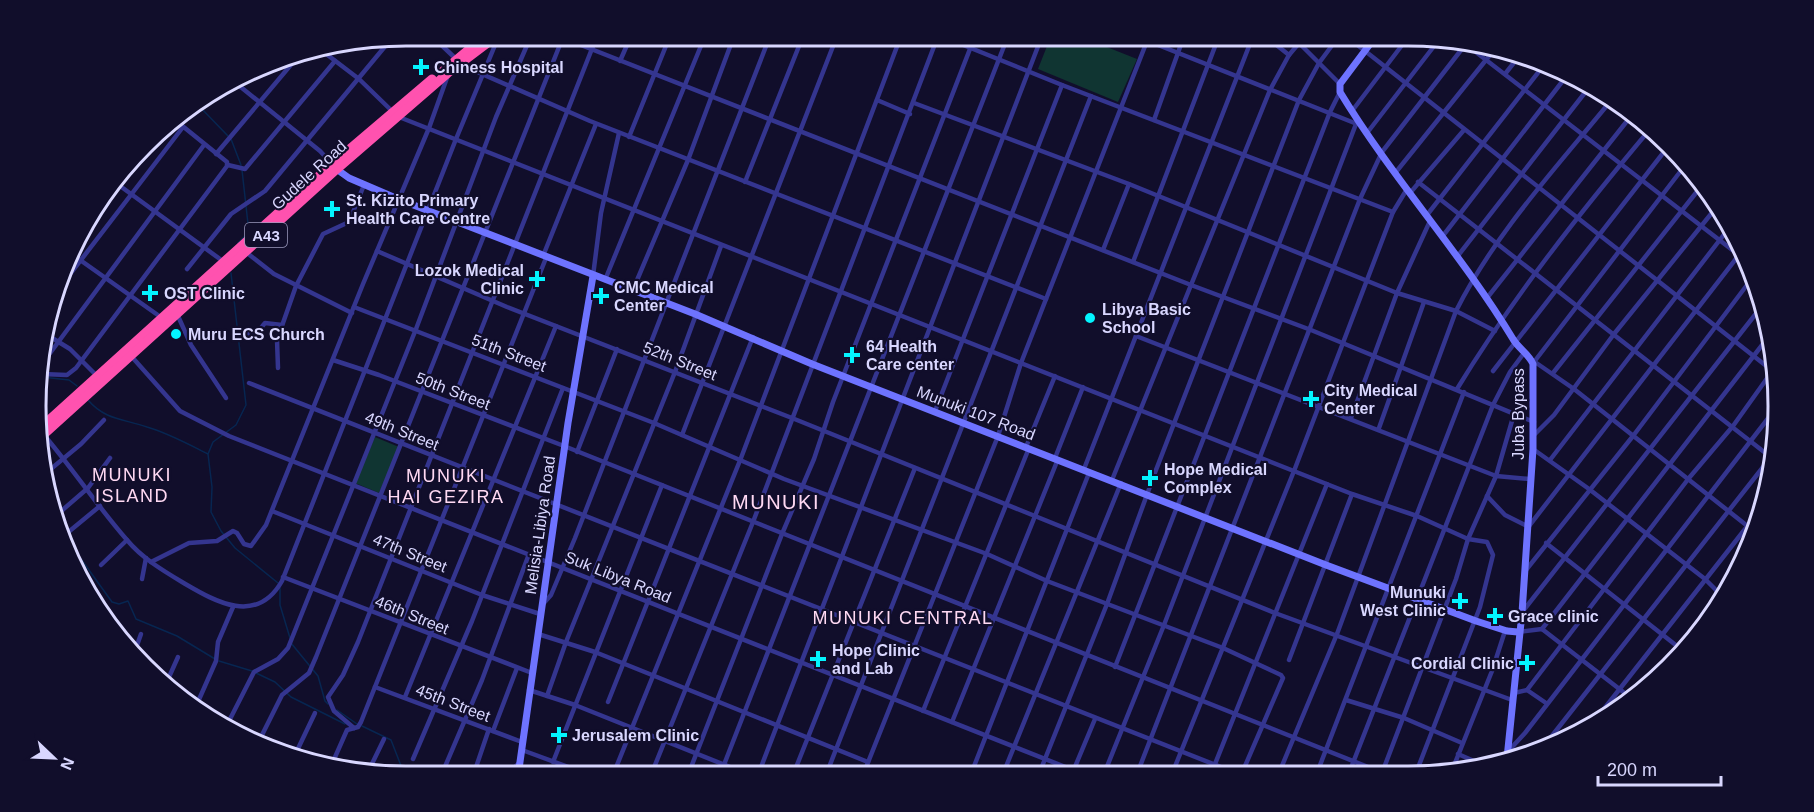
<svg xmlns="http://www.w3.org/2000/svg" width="1814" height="812" font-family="Arial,sans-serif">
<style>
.park{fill:#103532}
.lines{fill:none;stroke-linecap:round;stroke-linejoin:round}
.stream{stroke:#072651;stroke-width:1.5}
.street{stroke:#34358f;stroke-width:4.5}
.secondary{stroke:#6e73ff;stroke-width:7}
.highway{stroke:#ff52af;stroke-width:9}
.poi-dot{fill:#03f4ff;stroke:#110e2b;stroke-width:2}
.labels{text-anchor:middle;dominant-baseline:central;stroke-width:4.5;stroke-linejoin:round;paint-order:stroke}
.shield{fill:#110e2b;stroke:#9d9bbf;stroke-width:1.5}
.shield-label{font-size:15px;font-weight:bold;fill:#d9d7ff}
.poi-label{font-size:16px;font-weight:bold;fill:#d9d7ff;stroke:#110e2b;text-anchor:start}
.street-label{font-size:16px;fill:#d9d7ff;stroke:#110e2b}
.neighbourhood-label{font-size:18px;letter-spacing:1.5px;fill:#ffd9f3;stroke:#110e2b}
.quarter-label{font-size:20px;letter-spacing:1.5px;fill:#ffd9f3;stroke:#110e2b}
.rim{fill:none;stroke:#d9d7ff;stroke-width:3}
</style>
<rect width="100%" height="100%" fill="#110e2b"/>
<g class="park">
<path d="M 1051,36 L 1079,36 L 1137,59 L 1118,102 L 1038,69 Z"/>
<path d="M 375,437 L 399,447 L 379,493 L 355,483 Z"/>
</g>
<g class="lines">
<g class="stream">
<path d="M 199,106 L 228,136"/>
<path d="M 231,139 L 241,165"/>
<path d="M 242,170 L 249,233"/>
<path d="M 238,243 L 245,236"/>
<path d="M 231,273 L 246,405 L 236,425 L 213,442 L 208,454 L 212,487 L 211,512 L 221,531 L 235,548 L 278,583"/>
<path d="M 42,377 L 69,380 L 77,386"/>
<path d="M 88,400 C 105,420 124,419 147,427 C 168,433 188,444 208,454"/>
<path d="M 74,556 L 81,559 L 112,602 L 119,604 L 128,601 L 136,619 L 177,636 L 215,659"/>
<path d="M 280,588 L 280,605 L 290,638"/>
<path d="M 291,643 L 318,676 L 325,701 L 328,704"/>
<path d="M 219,661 L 252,671"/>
<path d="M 256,673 L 275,682 L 291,697 L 345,724"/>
<path d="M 337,710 L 357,724"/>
<path d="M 362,726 L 391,740 L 405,776"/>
</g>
<g class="street">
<path d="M 432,36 L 455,58"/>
<path d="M 558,36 L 1191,285 L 1311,330 L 1534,422"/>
<path d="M 941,36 L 1062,85 L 1393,212"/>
<path d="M 1265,36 L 1289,55"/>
<path d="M 1346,36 L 1774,372"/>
<path d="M 1148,41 L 1357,124"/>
<path d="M 1299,43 L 1340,84"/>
<path d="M 1468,46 L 1744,259"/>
<path d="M 321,50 L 359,79 L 393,112"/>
<path d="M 620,61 L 631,36"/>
<path d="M 459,64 L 590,121 L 1046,299"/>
<path d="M 1505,74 L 1520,55"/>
<path d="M 237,84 L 320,151 L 332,164"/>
<path d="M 877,100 L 910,114"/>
<path d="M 914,103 L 1129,184 L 1397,293 L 1456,311 L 1495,331"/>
<path d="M 1352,111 L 1409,36"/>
<path d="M 399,117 L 1352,494 L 1417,516 L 1468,539 L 1487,542 L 1493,555 L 1480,607 L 1416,773"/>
<path d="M 1154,120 L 1184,36"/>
<path d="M 1367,133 L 1438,41"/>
<path d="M 629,137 L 670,36"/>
<path d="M 216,154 L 300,54"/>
<path d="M 228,165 L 245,169 L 335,61"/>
<path d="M 1396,172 L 1494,50"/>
<path d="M 745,182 L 803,36"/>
<path d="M 1418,182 L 1768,455"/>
<path d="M 116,183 L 224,262"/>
<path d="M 1410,193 L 1464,130"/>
<path d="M 1427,215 L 1544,65"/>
<path d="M 1442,237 L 1565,78"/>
<path d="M 1103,250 L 1129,184"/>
<path d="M 377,251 L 507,307 L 792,418 L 1275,613 L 1512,700"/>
<path d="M 247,253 L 274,274 L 352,313"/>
<path d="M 73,255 L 162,318"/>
<path d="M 543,256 L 596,124"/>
<path d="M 1457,257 L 1587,90"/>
<path d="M 1133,262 L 1219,36"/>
<path d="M 187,269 L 231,214 L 265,191 L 392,38"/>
<path d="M 593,276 L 601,213 L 619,133"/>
<path d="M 605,280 L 705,36"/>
<path d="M 61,286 L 183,127"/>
<path d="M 632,292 L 688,160 L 734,36"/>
<path d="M 1487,298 L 1631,116"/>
<path d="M 354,307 L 654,423 L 784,479 L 987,554 L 1047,581 L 1223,648 L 1281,675 L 1283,678 L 1242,773"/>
<path d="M 178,316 L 191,345 L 226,398"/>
<path d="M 241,331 L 255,335 L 265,323 L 282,325"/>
<path d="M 44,333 L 70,349 L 98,377"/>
<path d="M 1136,336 L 1496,476 L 1530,479"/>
<path d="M 132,357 L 180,411 L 229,436 L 1083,774"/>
<path d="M 333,360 L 379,375 L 564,446 L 1383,773"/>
<path d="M 1532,360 L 1574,389 L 1755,532"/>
<path d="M 1534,362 L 1683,168"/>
<path d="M 42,364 L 204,145"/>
<path d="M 278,368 L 277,340 L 296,286 L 323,234 L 349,222 L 364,185"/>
<path d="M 1493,371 L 1667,148"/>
<path d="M 1553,373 L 1699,189"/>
<path d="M 42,374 L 67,375 L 76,368 L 227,166 L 227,162 L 175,120"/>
<path d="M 249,383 L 1236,773"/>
<path d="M 1457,389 C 1513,297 1582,210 1651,128"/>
<path d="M 935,411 L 1062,85"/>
<path d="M 1351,418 L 1397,293 L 1430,221"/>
<path d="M 1379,428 L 1424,302"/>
<path d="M 44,435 C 73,469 98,507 127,540 C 142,558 162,570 182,582 C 213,600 256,627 282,581 L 456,139 L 498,38"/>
<path d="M 682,435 L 837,36"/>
<path d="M 1533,436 L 1554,415 L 1614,334 L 1715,209"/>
<path d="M 1026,447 L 1055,376"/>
<path d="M 1533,449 L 1589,489 L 1705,579 L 1716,590 L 1721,601"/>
<path d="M 577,452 L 617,349"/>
<path d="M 1055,458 L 1083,387"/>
<path d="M 1550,460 L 1729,228"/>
<path d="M 1084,469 L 1253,36"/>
<path d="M 46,473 L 81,444 L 104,420"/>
<path d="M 1112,480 L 1270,90 L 1289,55 L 1305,36"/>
<path d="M 1487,496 L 1505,515 L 1527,526"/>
<path d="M 272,511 L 482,595 L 540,614"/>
<path d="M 59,513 L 88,488 L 110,458"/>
<path d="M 1529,526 L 1742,251"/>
<path d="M 66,534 L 100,506"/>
<path d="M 1546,543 L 1682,650"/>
<path d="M 151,562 L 189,543 L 217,541 L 233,531 L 237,533 L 244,544 L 251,546 L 266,525 L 363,284 L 429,128 L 448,75"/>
<path d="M 101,565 L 127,540"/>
<path d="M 1526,570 L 1633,436 L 1750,281"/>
<path d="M 283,577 L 532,673"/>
<path d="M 142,579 L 146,558"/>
<path d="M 83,583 L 87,579"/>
<path d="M 543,604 L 551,595 L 575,538 L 770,36"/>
<path d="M 1523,611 L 1758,311"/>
<path d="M 1715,612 L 1716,611"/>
<path d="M 1542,629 L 1766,340"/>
<path d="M 1518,632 L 1542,629 L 1631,698"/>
<path d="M 538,634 L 595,652 L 868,762"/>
<path d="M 135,651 L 141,634"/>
<path d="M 1289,660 L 1352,494"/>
<path d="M 1115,667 L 1330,112 L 1340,92"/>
<path d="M 165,686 L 178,657"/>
<path d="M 375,687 L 522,742"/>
<path d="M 529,690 L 575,705 L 750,775"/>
<path d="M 1527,690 L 1546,703"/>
<path d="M 1514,693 L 1527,690 L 1689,478 L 1733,426 L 1773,370"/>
<path d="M 547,696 L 566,642 L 675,372 L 721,246"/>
<path d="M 405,697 L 556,326"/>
<path d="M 1346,700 L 1404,718 L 1462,743"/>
<path d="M 608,702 L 753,337"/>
<path d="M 197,704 L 216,661 L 218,642 L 233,607"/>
<path d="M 923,711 L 1029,448"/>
<path d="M 952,722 L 1058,459"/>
<path d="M 228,723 L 254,672 L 278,659 L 288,648 L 416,329 L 496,117 L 531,36"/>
<path d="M 1593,723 L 1760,510"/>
<path d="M 354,728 L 334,711 L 328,697 L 343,675 L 358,642 L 597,36"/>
<path d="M 493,731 L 517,668"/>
<path d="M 259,741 L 282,695 L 309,673 L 316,657 L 563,37"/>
<path d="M 1544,746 L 1767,462"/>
<path d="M 522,750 L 590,775"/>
<path d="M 1458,754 L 1483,765"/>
<path d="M 294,757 L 315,713"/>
<path d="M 413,759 L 472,621 L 563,388"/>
<path d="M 1501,759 L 1525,733 L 1773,412"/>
<path d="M 553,762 L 662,485"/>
<path d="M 332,764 L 347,730 L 358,727 L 361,722 L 546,258"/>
<path d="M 369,770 L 384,739"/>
<path d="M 1279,773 L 1337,634 L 1456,311 C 1494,235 1555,169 1609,103"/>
<path d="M 1317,773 L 1464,392"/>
<path d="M 1349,773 L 1493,405 L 1510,372 L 1524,353"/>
<path d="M 1382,773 L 1456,579 L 1468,539 L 1496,476 L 1514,414"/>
<path d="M 1451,773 L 1492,671 L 1505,631"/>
<path d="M 971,774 L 1089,473"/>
<path d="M 1003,774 L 1121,483"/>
<path d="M 1039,774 L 1107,604 L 1156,470 L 1299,100 L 1319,63 L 1339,36"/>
<path d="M 1072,774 L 1095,719"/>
<path d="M 1104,774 L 1164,625 L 1356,124"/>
<path d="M 1137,774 L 1360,199 L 1382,152 L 1465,45"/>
<path d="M 1172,774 L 1294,471 L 1393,212 L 1407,189"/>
<path d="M 1211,774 L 1327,484"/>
<path d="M 613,775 L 741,458 L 901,36"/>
<path d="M 651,775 L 753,522 L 938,36"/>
<path d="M 688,775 L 782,534 L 814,459 L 833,402 L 975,36"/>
<path d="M 720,775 L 1008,36"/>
<path d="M 758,775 L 1042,36"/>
<path d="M 793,775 L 915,468"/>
<path d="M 826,775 L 1091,96"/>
<path d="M 863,775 L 998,436 L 1021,363 L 1149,36"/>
<path d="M 441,776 L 482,680 L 529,554"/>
<path d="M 473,776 L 489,729"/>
<path d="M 506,776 L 519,763"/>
</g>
<g class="secondary">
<path d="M 1376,36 L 1340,84 L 1340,92 C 1392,178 1461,253 1513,339 C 1518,348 1529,354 1533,364 L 1533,449 L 1522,613 L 1507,758"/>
<path d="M 335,168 L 349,178 L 398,199 L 695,314 L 812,364 L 1326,565 L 1476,621 L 1507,631 L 1518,632"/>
<path d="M 518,776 L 568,423 L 593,276"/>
</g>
<g class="highway">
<path d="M 443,71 L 485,36"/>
<path d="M 40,428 L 332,164 L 432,79"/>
<path d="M 40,438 L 337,169 L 448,73 L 497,36"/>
</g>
</g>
<g class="poi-dot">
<path d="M418 58h6v6h6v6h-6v6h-6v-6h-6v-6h6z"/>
<path d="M329 200h6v6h6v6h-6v6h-6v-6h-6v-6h6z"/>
<path d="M534 270h6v6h6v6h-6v6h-6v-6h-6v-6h6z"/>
<path d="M147 284h6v6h6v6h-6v6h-6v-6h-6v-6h6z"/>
<path d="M598 287h6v6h6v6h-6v6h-6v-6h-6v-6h6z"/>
<circle cx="1090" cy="318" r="6"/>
<circle cx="176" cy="334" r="6"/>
<path d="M849 346h6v6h6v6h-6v6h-6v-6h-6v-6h6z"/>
<path d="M1308 390h6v6h6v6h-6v6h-6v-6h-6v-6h6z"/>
<path d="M1147 469h6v6h6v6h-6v6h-6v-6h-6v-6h6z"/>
<path d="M1457 592h6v6h6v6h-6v6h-6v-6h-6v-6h6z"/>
<path d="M1492 607h6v6h6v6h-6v6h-6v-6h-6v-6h6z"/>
<path d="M815 650h6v6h6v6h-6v6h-6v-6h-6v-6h6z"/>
<path d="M1524 654h6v6h6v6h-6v6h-6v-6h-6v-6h6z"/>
<path d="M556 726h6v6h6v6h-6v6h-6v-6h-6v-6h6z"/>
</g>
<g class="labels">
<rect class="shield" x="245" y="223" width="42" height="24" rx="4.5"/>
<g class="shield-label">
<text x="266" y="235">A43</text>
</g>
<g class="poi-label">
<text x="434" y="67">Chiness Hospital</text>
<text x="346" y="200">St. Kizito Primary<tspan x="346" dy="18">Health Care Centre</tspan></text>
<text x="524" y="270" text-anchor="end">Lozok Medical<tspan x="524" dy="18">Clinic</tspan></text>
<text x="614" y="287">CMC Medical<tspan x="614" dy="18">Center</tspan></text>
<text x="164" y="293">OST Clinic</text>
<text x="1102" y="309">Libya Basic<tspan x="1102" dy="18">School</tspan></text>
<text x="188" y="334">Muru ECS Church</text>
<text x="866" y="346">64 Health<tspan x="866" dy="18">Care center</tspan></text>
<text x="1324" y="390">City Medical<tspan x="1324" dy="18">Center</tspan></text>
<text x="1164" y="469">Hope Medical<tspan x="1164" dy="18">Complex</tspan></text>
<text x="1446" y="592" text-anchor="end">Munuki<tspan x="1446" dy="18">West Clinic</tspan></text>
<text x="1508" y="616">Grace clinic</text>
<text x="832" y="650">Hope Clinic<tspan x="832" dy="18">and Lab</tspan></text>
<text x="1514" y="663" text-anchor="end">Cordial Clinic</text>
<text x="572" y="735">Jerusalem Clinic</text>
</g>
<g class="street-label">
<text transform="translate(309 175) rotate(-42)">Gudele Road</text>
<text transform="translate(509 353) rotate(21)">51th Street</text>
<text transform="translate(680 361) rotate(22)">52th Street</text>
<text transform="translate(453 391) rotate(21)">50th Street</text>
<text transform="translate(976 413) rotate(21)">Munuki 107 Road</text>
<text transform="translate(1518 414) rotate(-90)">Juba Bypass</text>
<text transform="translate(402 431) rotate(22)">49th Street</text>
<text transform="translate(540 525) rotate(-82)">Melisia-Libiya Road</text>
<text transform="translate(410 553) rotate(22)">47th Street</text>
<text transform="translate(618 577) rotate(22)">Suk Libya Road</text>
<text transform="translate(412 615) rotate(22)">46th Street</text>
<text transform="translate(453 703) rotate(21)">45th Street</text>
</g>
<g class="neighbourhood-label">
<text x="132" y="475">MUNUKI<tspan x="132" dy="21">ISLAND</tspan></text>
<text x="446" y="476">MUNUKI<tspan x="446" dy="21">HAI GEZIRA</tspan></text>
<text x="903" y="618">MUNUKI CENTRAL</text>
</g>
<g class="quarter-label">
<text x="776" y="502">MUNUKI</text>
</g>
</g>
<path d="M0 0H1814V812H0ZM406 46H1408A360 360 0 0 1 1768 406V406A360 360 0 0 1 1408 766H406A360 360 0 0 1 46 406V406A360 360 0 0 1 406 46Z" fill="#110e2b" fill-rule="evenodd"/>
<path class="rim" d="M406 46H1408A360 360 0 0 1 1768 406V406A360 360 0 0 1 1408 766H406A360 360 0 0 1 46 406V406A360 360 0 0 1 406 46Z"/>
<g transform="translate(54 758) rotate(113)" stroke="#110e2b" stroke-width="4.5" paint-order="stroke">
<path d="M0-4.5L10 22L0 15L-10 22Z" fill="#d9d7ff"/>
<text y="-9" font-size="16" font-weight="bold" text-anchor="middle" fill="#d9d7ff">N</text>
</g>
<path d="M1598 776v9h123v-9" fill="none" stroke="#d9d7ff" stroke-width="3"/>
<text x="1607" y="776" font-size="18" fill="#d9d7ff" stroke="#110e2b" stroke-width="4.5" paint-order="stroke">200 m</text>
</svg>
